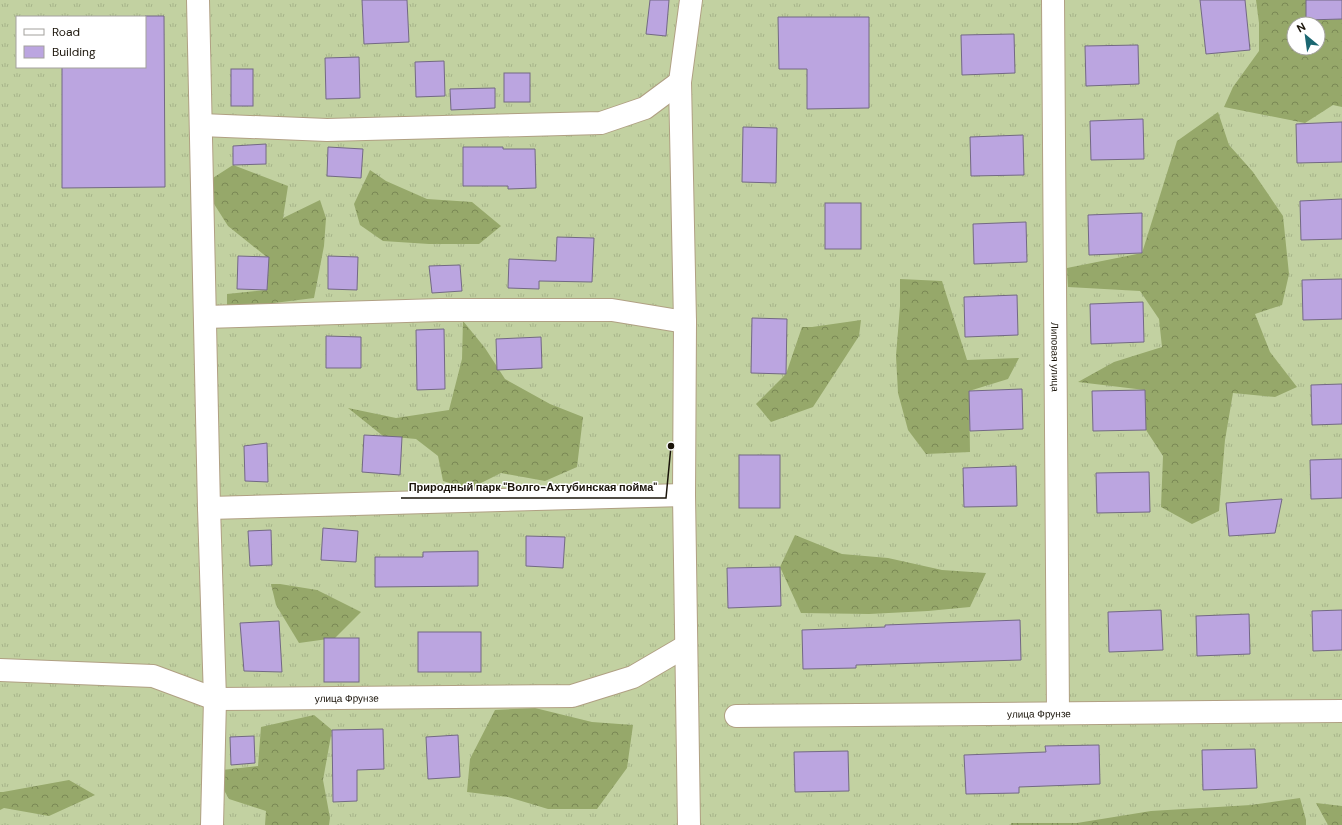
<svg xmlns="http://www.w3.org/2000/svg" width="1342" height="825" font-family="'DM Sans',sans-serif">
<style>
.grass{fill:url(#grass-tufts);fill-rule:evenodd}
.forest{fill:url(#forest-crowns);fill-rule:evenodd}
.building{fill:#bba5e0;stroke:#736984}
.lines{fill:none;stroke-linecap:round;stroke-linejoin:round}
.minor-casing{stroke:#b0a083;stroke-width:24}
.minor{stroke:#fff;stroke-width:22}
.labels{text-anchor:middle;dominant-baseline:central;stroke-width:3;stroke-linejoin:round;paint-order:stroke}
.street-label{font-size:10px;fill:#1a140a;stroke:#fff}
.leader{fill:none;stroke:#1a140a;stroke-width:1.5}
.callout-dot{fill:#1a140a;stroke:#fff;stroke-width:1.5}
.callout-label{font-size:11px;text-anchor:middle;font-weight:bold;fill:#1a140a;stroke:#fff;stroke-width:3;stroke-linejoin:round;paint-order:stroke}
</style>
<defs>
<pattern id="grass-tufts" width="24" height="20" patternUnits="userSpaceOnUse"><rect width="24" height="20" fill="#c2d1a1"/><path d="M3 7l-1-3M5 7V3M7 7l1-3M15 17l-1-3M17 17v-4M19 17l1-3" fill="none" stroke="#a6b389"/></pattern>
<pattern id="forest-crowns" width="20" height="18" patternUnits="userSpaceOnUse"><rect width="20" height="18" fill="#96a86a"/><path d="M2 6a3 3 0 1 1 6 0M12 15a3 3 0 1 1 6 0" fill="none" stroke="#7a8855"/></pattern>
</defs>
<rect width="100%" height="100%" fill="#eeddbf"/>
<path class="grass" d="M 0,0 L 1342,0 L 1342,825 L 0,825 ZM 17,17 L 145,17 L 145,67 L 17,67 ZM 1294,24 L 1318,24 L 1318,48 L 1294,48 Z"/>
<g class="forest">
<path d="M 1256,0 L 1306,0 L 1306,20 L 1342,19 L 1342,107 L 1333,105 L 1305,123 L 1224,107 L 1233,87 L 1259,51 L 1259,23 ZM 1294,24 L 1318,24 L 1318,48 L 1294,48 Z"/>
<path d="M 1218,112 L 1229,145 L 1253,172 L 1283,216 L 1289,274 L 1282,305 L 1255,314 L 1270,352 L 1297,387 L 1275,397 L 1233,393 L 1225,440 L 1219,511 L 1192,524 L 1161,507 L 1163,456 L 1146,430 L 1145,390 L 1078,382 L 1114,362 L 1162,347 L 1159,319 L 1140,291 L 1068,287 L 1067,268 L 1142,253 L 1177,141 Z"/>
<path d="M 233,165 L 288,186 L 283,218 L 320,200 L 326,218 L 324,246 L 314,298 L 227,309 L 227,294 L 267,290 L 268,258 L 228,226 L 202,185 Z"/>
<path d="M 370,170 L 386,181 L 427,199 L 472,202 L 501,226 L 479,244 L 429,244 L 383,241 L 360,225 L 354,204 Z"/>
<path d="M 900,279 L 942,281 L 967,360 L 1019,358 L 1008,379 L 969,391 L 970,452 L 926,454 L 908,430 L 898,393 L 896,356 L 900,306 Z"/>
<path d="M 861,320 L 859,336 L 813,407 L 771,422 L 756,404 L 786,374 L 802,327 L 812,327 Z"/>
<path d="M 463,321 L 485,348 L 505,379 L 550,404 L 583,417 L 577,467 L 545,481 L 501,473 L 469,489 L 443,481 L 438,456 L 416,439 L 383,436 L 348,408 L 396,418 L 449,410 L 462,359 Z"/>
<path d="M 795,535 L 842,554 L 888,558 L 942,570 L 986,573 L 970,607 L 928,611 L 869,614 L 801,613 L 780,567 Z"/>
<path d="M 271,584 L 280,584 L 317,590 L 361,612 L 335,638 L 299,643 L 276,605 Z"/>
<path d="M 535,708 L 592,722 L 633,725 L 627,768 L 597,809 L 548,809 L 508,797 L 467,792 L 470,759 L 495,710 Z"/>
<path d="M 314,715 L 332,730 L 323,780 L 330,818 L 329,825 L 265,825 L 266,811 L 229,799 L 213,771 L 258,766 L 261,727 Z"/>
<path d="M 69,780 L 95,795 L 49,816 L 4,808 L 0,810 L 0,792 L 3,792 Z"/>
<path d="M 1300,798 L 1306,820 L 1306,825 L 1011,825 L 1011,823 L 1077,823 L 1151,811 L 1251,805 Z"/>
<path d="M 1316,803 L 1342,806 L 1342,825 L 1328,825 Z"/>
</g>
<g class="building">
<path d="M 362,0 L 407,0 L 409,42 L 364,44 Z"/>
<path d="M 650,0 L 669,0 L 666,36 L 646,34 Z"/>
<path d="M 1200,0 L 1245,0 L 1250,50 L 1206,54 Z"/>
<path d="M 1306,0 L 1342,0 L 1342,19 L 1306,20 Z"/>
<path d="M 145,16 L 164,16 L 165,187 L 62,188 L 62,67 L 145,67 Z"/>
<path d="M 778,17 L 869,17 L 869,108 L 807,109 L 807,69 L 779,69 Z"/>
<path d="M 1014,34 L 1015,73 L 962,75 L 961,35 Z"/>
<path d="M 1138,45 L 1139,84 L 1086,86 L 1085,46 Z"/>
<path d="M 359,57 L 360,98 L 326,99 L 325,58 Z"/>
<path d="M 444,61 L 445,96 L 416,97 L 415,62 Z"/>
<rect x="231" y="69" width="22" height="37"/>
<rect x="504" y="73" width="26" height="29"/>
<path d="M 495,88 L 495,108 L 451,110 L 450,89 Z"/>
<path d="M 1143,119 L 1144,159 L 1091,160 L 1090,121 Z"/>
<path d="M 1342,122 L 1342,162 L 1297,163 L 1296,124 Z"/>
<path d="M 743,127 L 777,128 L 776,183 L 742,182 Z"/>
<path d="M 1023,135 L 1024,175 L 971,176 L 970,137 Z"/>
<path d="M 266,144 L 266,164 L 233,165 L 233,146 Z"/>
<path d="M 328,147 L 363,149 L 361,178 L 327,176 Z"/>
<path d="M 463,147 L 503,147 L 503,149 L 535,149 L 536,188 L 508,189 L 508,186 L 463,186 Z"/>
<path d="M 1342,199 L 1342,239 L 1301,240 L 1300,201 Z"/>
<rect x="825" y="203" width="36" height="46"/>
<path d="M 1142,213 L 1142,253 L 1089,255 L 1088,215 Z"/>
<path d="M 1026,222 L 1027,262 L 974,264 L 973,224 Z"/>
<path d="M 557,237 L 594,238 L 592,282 L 539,281 L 539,289 L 508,288 L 509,259 L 556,261 Z"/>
<path d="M 238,256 L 269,257 L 267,290 L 237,289 Z"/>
<path d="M 328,256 L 358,257 L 357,290 L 328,289 Z"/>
<path d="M 460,265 L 462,291 L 432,293 L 429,266 Z"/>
<path d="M 1342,279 L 1342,319 L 1303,320 L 1302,280 Z"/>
<path d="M 1017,295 L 1018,335 L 965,337 L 964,297 Z"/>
<path d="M 1143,302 L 1144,342 L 1091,344 L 1090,304 Z"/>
<path d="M 752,318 L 787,319 L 786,374 L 751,373 Z"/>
<path d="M 444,329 L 445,389 L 417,390 L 416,330 Z"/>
<path d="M 326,336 L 361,337 L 361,368 L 326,368 Z"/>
<path d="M 541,337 L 542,368 L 497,370 L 496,339 Z"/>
<path d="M 1342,384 L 1342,424 L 1312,425 L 1311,385 Z"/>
<path d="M 1022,389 L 1023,429 L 970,431 L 969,391 Z"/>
<path d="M 1145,390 L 1146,430 L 1093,431 L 1092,391 Z"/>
<path d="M 364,435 L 402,437 L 400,475 L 362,472 Z"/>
<path d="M 267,443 L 268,482 L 245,481 L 244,446 Z"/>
<rect x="739" y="455" width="41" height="53"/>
<path d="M 1342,459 L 1342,498 L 1311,499 L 1310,460 Z"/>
<path d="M 1016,466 L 1017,506 L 964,507 L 963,468 Z"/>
<path d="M 1149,472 L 1150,512 L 1097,513 L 1096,473 Z"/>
<path d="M 1282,499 L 1275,533 L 1229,536 L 1226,503 Z"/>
<path d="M 323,528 L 358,531 L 356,562 L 321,560 Z"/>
<path d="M 271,530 L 272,565 L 250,566 L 248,531 Z"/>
<path d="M 526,536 L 565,537 L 563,568 L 526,566 Z"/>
<path d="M 478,551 L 478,586 L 375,587 L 375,557 L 423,557 L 423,552 Z"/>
<path d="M 780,567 L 781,606 L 728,608 L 727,568 Z"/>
<path d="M 1161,610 L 1163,650 L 1109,652 L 1108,612 Z"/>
<path d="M 1342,610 L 1342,650 L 1313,651 L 1312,611 Z"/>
<path d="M 1249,614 L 1250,654 L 1197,656 L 1196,616 Z"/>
<path d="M 1020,620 L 1021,660 L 856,665 L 856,668 L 803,669 L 802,630 L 885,627 L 885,625 Z"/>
<path d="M 279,621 L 282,672 L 244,671 L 240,623 Z"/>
<rect x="418" y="632" width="63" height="40"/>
<rect x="324" y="638" width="35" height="44"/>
<path d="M 383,729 L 384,769 L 357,770 L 357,801 L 333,802 L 332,730 Z"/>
<path d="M 458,735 L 460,777 L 428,779 L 426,737 Z"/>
<path d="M 254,736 L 255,763 L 231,765 L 230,737 Z"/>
<path d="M 1099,745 L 1100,784 L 1019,787 L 1019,793 L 966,794 L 964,755 L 1046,752 L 1045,746 Z"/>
<path d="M 1255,749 L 1257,788 L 1203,790 L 1202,750 Z"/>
<path d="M 848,751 L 849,791 L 795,792 L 794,752 Z"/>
</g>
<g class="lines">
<g class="minor-casing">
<g id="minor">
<path d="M 198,0 L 209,508 L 215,699 L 212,825"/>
<path id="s1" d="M 1053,0 L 1058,713"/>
<path d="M 201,125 L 327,130 L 601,123 L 645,108 L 680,82"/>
<path d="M 205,317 L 440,310 L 612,310 L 685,322"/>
<path d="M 209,508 L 684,495"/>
<path id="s2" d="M 0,670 L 153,676 L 215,699 L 572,696 L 633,677 L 686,646"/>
<path id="s3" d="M 736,716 L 1342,711"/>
<path d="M 689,825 L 684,495 L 685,322 L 680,82 L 691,0"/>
</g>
</g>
<use href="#minor" class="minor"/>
</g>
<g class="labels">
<g class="street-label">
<text stroke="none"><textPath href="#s1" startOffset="357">Липовая улица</textPath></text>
<text stroke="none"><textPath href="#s2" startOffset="351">улица Фрунзе</textPath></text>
<text stroke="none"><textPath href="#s3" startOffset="303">улица Фрунзе</textPath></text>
</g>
</g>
<path class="leader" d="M671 446L666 498H401"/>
<circle class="callout-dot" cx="671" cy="446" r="4"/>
<g class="callout-label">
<text x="533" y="491">Природный парк "Волго-Ахтубинская пойма"</text>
</g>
<rect x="16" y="16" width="130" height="52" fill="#ffffff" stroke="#a3a19d"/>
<rect x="24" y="29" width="20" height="6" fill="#ffffff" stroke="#a3a19d"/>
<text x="52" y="36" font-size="12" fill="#1a140a">Road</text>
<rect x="24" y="46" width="20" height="12" fill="#bba5e0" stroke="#a3a19d"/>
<text x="52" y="56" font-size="12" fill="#1a140a">Building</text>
<g transform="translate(1306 36) rotate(331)"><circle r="19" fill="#ffffff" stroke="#a3a19d"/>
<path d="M0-3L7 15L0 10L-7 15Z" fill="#1b6771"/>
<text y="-6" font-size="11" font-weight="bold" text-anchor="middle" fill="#1a140a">N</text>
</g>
</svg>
